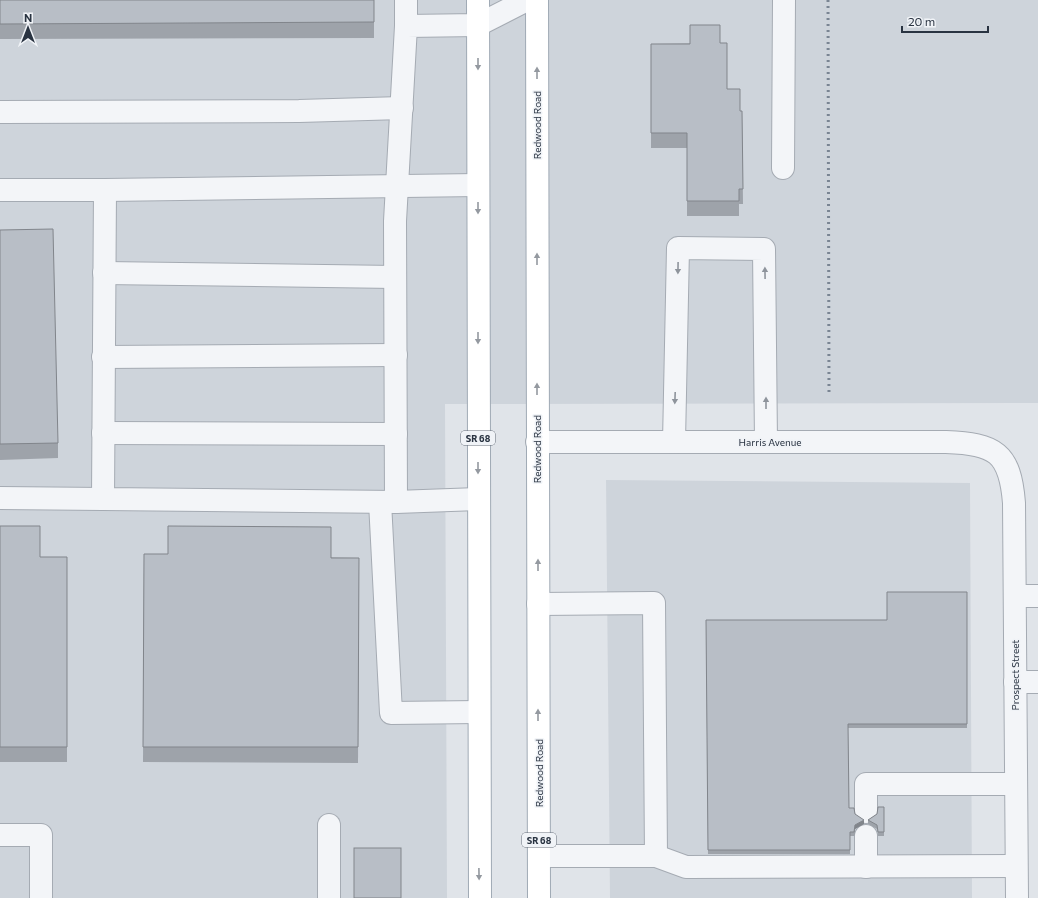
<svg xmlns="http://www.w3.org/2000/svg" width="1038" height="898" font-family="Commissioner,sans-serif">
<style>
.built{fill:#ced4db}
.lines{fill:none;stroke-linecap:round;stroke-linejoin:round}
.minor-casing{stroke:#a5abb3;stroke-width:24}
.major-casing{stroke:#a0aab5;stroke-width:24}
.minor{stroke:#f3f5f8;stroke-width:22}
.major{stroke:#fff;stroke-width:22}
.rail{stroke:#7a8593;stroke-width:3;stroke-dasharray:2 4;stroke-linecap:butt}
.wall{fill:#9ea3aa}
.shaded-wall{fill:#81858b}
.building{fill:#b8bec6;stroke:#81858b}
.oneway{fill:#9499a0}
.oneway2{fill:#8e949c}
.labels{text-anchor:middle;dominant-baseline:central;stroke-width:3;stroke-linejoin:round;paint-order:stroke}
.shield{fill:#f0f3f7;stroke:#656d78;stroke-width:1}
.shield-label{font-size:9px;font-weight:bold;fill:#293341}
.street-label{font-size:10px;fill:#293341;stroke:#f0f3f7}
</style>
<rect width="100%" height="100%" fill="#e0e4e9"/>
<g class="built">
<path d="M 0,0 L 1038,0 L 1038,403 L 445,404 L 447,898 L 0,898 Z"/>
<path d="M 606,480 L 970,483 L 972,898 L 610,898 Z"/>
</g>
<g class="lines">
<g class="minor-casing">
<g id="minor">
<path d="M 406,0 L 406,26"/>
<path d="M 0,112 L 299,111 L 402,108"/>
<path d="M 783,168 L 784,0"/>
<path d="M 0,190 L 105,190 L 103,499 L 396,502 L 395,221 L 406,26 L 478,25 L 527,0"/>
<path d="M 105,190 L 478,185"/>
<path d="M 104,273 L 395,277"/>
<path d="M 103,357 L 396,355"/>
<path d="M 103,433 L 396,434"/>
<path d="M 537,442 L 946,442 C 995,444 1010,452 1014,503 L 1017,898"/>
<path d="M 674,442 L 678,248 L 764,249 L 766,442"/>
<path d="M 0,498 L 103,499"/>
<path d="M 380,502 L 391,713 L 479,712"/>
<path d="M 396,502 L 478,499"/>
<path d="M 1015,596 L 1038,596"/>
<path d="M 538,604 L 654,603 L 656,856 L 539,856"/>
<path d="M 1015,682 L 1038,682"/>
<path d="M 866,812 L 866,784 L 1016,784"/>
<path d="M 329,825 L 329,898"/>
<path d="M 0,835 L 41,835 L 41,898"/>
<path d="M 866,836 L 866,867"/>
<path d="M 656,856 L 686,867 L 1016,866"/>
</g>
</g>
<g class="major-casing">
<g id="major">
<path d="M 478,0 L 480,898"/>
<path d="M 537,0 L 539,898"/>
</g>
</g>
<use href="#minor" class="minor"/>
<use href="#major" class="major"/>
<path class="rail" d="M 828,0 L 829,395"/>
</g>
<g class="wall">
<path d="M 0,0 L 374,0 L 374,38 L 0,39 Z"/>
<path d="M 720,43 L 727,89 L 740,111 L 742,111 L 743,204 L 739,204 L 739,216 L 687,216 L 687,148 L 651,148 L 651,44 Z"/>
<path d="M 0,230 L 58,443 L 58,458 L 0,460 Z"/>
<path d="M 0,526 L 40,557 L 67,557 L 67,762 L 0,762 Z"/>
<path d="M 144,554 L 359,558 L 358,763 L 143,762 Z"/>
<path d="M 967,592 L 967,728 L 848,728 L 849,808 L 864,824 L 855,829 L 854,836 L 850,836 L 850,854 L 708,854 L 706,620 L 887,620 Z"/>
<path d="M 884,807 L 884,836 L 878,836 L 877,829 L 868,824 L 868,820 L 877,814 Z"/>
</g>
<path class="shaded-wall" d="M 864,820 L 864,824 L 855,829 L 854,836 L 854,832 L 855,825 Z"/>
<g class="building">
<path d="M 0,0 L 374,0 L 374,22 L 0,24 Z"/>
<path d="M 690,25 L 720,25 L 720,43 L 727,43 L 727,89 L 740,89 L 740,111 L 742,111 L 743,189 L 739,189 L 739,201 L 687,201 L 687,133 L 651,133 L 651,44 L 690,44 Z"/>
<path d="M 53,229 L 58,443 L 0,444 L 0,230 Z"/>
<path d="M 0,526 L 40,526 L 40,557 L 67,557 L 67,747 L 0,747 Z"/>
<path d="M 168,526 L 331,527 L 331,558 L 359,558 L 358,747 L 143,747 L 144,554 L 168,554 Z"/>
<path d="M 887,592 L 967,592 L 967,724 L 848,724 L 849,808 L 854,808 L 855,814 L 864,820 L 855,825 L 854,832 L 850,832 L 850,850 L 708,850 L 706,620 L 887,620 Z"/>
<path d="M 878,807 L 884,807 L 884,832 L 878,832 L 877,825 L 868,820 L 877,814 Z"/>
<rect x="354" y="848" width="47" height="50"/>
</g>
<defs><path id="oneway-solid" d="M-6-.8H1V-3.2L6.5 0L1 3.2V.8H-6Z"/></defs>
<g class="oneway">
<use href="#oneway-solid" transform="translate(478 64) rotate(90)"/>
<use href="#oneway-solid" transform="translate(537 73) rotate(-90)"/>
<use href="#oneway-solid" transform="translate(478 208) rotate(90)"/>
<use href="#oneway-solid" transform="translate(537 259) rotate(-90)"/>
<use href="#oneway-solid" transform="translate(478 338) rotate(90)"/>
<use href="#oneway-solid" transform="translate(537 389) rotate(-90)"/>
<use href="#oneway-solid" transform="translate(478 468) rotate(90)"/>
<use href="#oneway-solid" transform="translate(538 565) rotate(-90)"/>
<use href="#oneway-solid" transform="translate(538 715) rotate(-90)"/>
<use href="#oneway-solid" transform="translate(479 874) rotate(89)"/>
</g>
<g class="oneway2">
<use href="#oneway-solid" transform="translate(678 268) rotate(91)"/>
<use href="#oneway-solid" transform="translate(765 273) rotate(-91)"/>
<use href="#oneway-solid" transform="translate(675 398) rotate(92)"/>
<use href="#oneway-solid" transform="translate(766 403) rotate(-90)"/>
</g>
<g class="labels">
<g class="shield">
<rect x="461" y="431" width="34" height="14" rx="3"/>
<rect x="522" y="833" width="34" height="14" rx="3"/>
</g>
<g class="shield-label">
<text x="478" y="438">SR 68</text>
<text x="539" y="840">SR 68</text>
</g>
<g class="street-label">
<text transform="translate(537 125) rotate(-90)">Redwood Road</text>
<text x="770" y="442">Harris Avenue</text>
<text transform="translate(537 449) rotate(-90)">Redwood Road</text>
<text transform="translate(1015 675) rotate(-90)">Prospect Street</text>
<text transform="translate(539 773) rotate(-90)">Redwood Road</text>
</g>
</g>
<g transform="translate(28 28)" stroke="#f0f3f7" stroke-width="3" paint-order="stroke">
<path d="M0-3L7 15L0 10L-7 15Z" fill="#293341"/>
<text y="-6" font-size="11" font-weight="bold" text-anchor="middle" fill="#293341">N</text>
</g>
<path d="M902 26v6h86v-6" fill="none" stroke="#293341" stroke-width="2"/>
<text x="908" y="26" font-size="12" fill="#293341" stroke="#f0f3f7" stroke-width="3" paint-order="stroke">20 m</text>
</svg>
